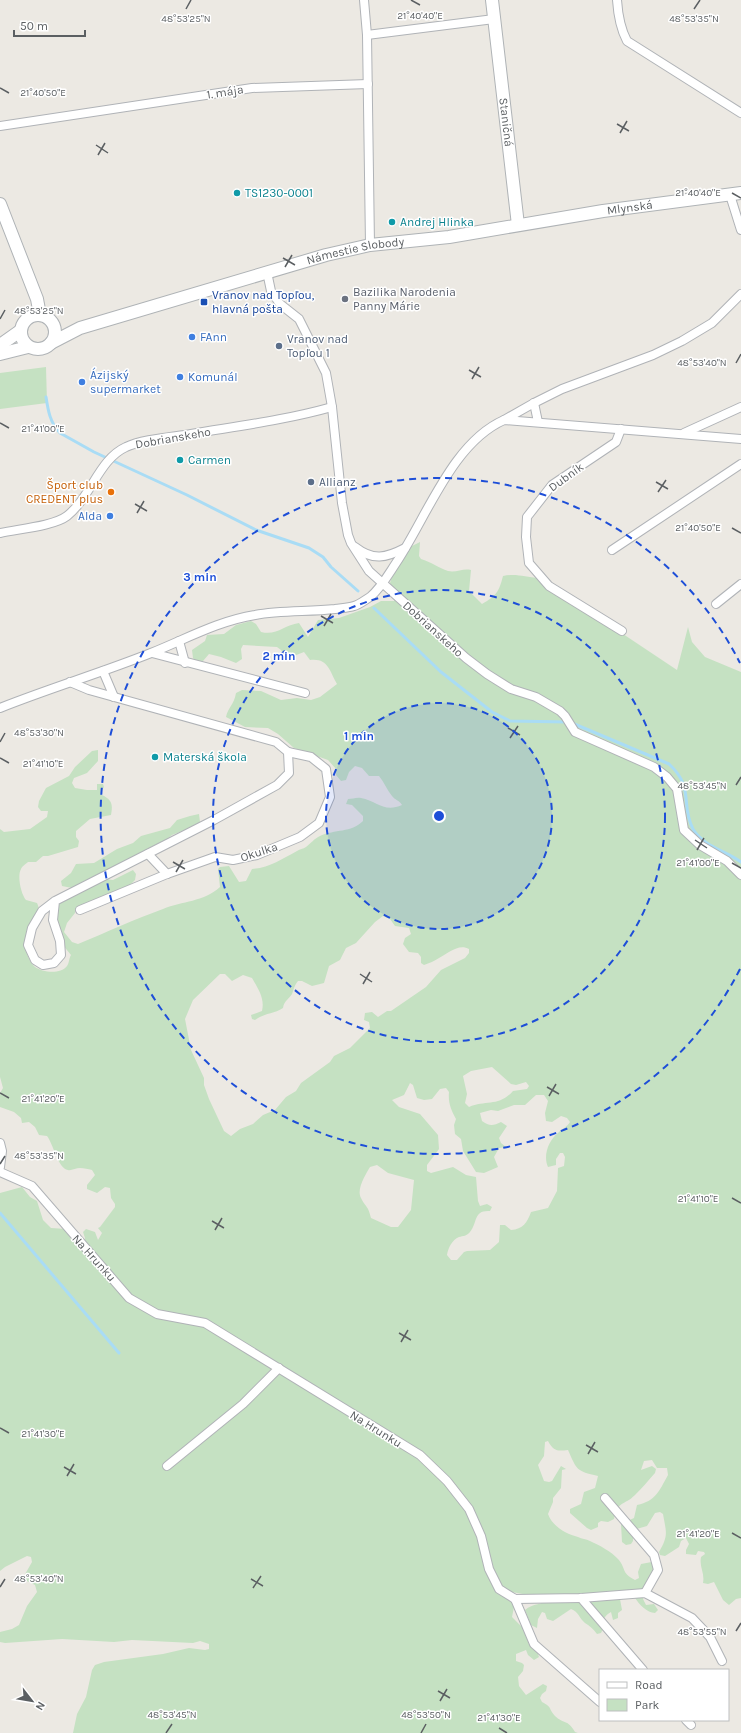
<svg xmlns="http://www.w3.org/2000/svg" width="741" height="1733" font-family="Karla,sans-serif">
<style>
.green{fill:#c5e1c2;fill-rule:evenodd}
.lines{fill:none;stroke-linecap:round;stroke-linejoin:round}
.stream{stroke:#a9dcf5;stroke-width:3}
.street-casing{stroke:#b0b3b7;stroke-width:10}
.secondary-casing{stroke:#afb3b6;stroke-width:14}
.street{stroke:#fff;stroke-width:8}
.secondary{stroke:#fff;stroke-width:12}
.ticks{fill:none;stroke:#5b5f62;stroke-width:1.5}
.ring{fill:none;stroke:#1d4ed8;stroke-width:2;stroke-dasharray:7 5}
.culture-dot{fill:#0f9aa8;stroke:#fff;stroke-width:1.5}
.worship-dot{fill:#6b7280;stroke:#fff;stroke-width:1.5}
.transit-dot{fill:#1a4fb4;stroke:#fff;stroke-width:1.5}
.shop-dot{fill:#3f7fe0;stroke:#fff;stroke-width:1.5}
.service-dot{fill:#5c6f8a;stroke:#fff;stroke-width:1.5}
.food-dot{fill:#e8710a;stroke:#fff;stroke-width:1.5}
.labels{text-anchor:middle;dominant-baseline:central;stroke-width:3;stroke-linejoin:round;paint-order:stroke}
.street-label{font-size:12px;fill:#5b5f62;stroke:#fff}
.culture-label{font-size:12px;fill:#0d838f;stroke:#fff;text-anchor:start}
.worship-label{font-size:12px;fill:#5b616d;stroke:#fff;text-anchor:start}
.transit-label{font-size:12px;fill:#164399;stroke:#fff;text-anchor:start}
.shop-label{font-size:12px;fill:#366cbe;stroke:#fff;text-anchor:start}
.service-label{font-size:12px;fill:#4e5e75;stroke:#fff;text-anchor:start}
.food-label{font-size:12px;fill:#c56008;stroke:#fff;text-anchor:end}
.ticks-label{font-size:10px;text-anchor:middle;fill:#5b5f62;stroke:#fff;stroke-width:3;stroke-linejoin:round;paint-order:stroke}
.centre{fill:#1d4ed8;stroke:#fff;stroke-width:2}
.ring-label{font-size:12px;text-anchor:middle;font-weight:bold;fill:#1d4ed8;stroke:#fff;stroke-width:3;stroke-linejoin:round;paint-order:stroke}
</style>
<rect width="100%" height="100%" fill="#ece9e3"/>
<g class="green">
<path d="M 46,367 L 47,403 L 0,409 L 0,373 Z"/>
<path d="M 420,542 L 419,556 L 421,559 C 431,562 439,568 448,571 C 456,573 463,568 471,570 L 469,591 L 482,604 C 496,596 499,592 503,576 C 516,573 525,577 539,578 L 677,670 L 688,627 L 692,642 L 705,657 L 741,672 L 741,1598 L 736,1599 L 729,1605 L 723,1600 L 714,1582 L 708,1584 L 703,1583 C 705,1573 699,1567 701,1557 L 705,1554 L 704,1552 L 698,1551 L 696,1555 L 686,1554 L 686,1550 L 689,1544 L 686,1538 L 681,1541 L 679,1547 L 665,1556 L 660,1555 L 659,1552 C 669,1535 666,1532 663,1514 L 660,1512 L 655,1513 L 647,1526 L 633,1530 L 633,1541 L 631,1544 L 626,1545 L 622,1542 L 621,1524 L 634,1518 L 637,1505 C 656,1501 659,1491 668,1475 L 667,1468 L 657,1468 L 652,1460 L 644,1461 L 641,1470 L 652,1466 L 656,1469 L 655,1473 C 648,1481 642,1488 635,1495 C 624,1506 618,1500 614,1519 L 608,1522 L 601,1521 L 598,1523 L 598,1527 L 591,1530 L 587,1528 L 570,1513 L 570,1509 L 581,1504 L 584,1492 L 595,1488 L 598,1476 C 576,1471 577,1470 568,1450 C 558,1451 554,1452 548,1441 L 545,1442 L 544,1456 L 538,1465 L 544,1481 L 549,1482 L 552,1481 L 561,1466 L 566,1469 L 562,1470 L 561,1488 L 553,1498 L 553,1502 L 548,1514 C 552,1526 566,1534 578,1537 C 582,1539 586,1539 590,1541 C 599,1545 612,1552 618,1559 C 627,1569 620,1572 635,1580 L 639,1578 L 638,1572 L 641,1564 L 657,1561 L 643,1599 L 646,1605 L 654,1604 L 658,1610 L 655,1613 C 647,1613 639,1604 635,1598 L 625,1596 L 620,1599 L 622,1610 L 618,1613 L 618,1618 L 613,1620 L 611,1612 C 604,1616 601,1622 603,1629 L 601,1633 L 597,1634 C 593,1629 590,1626 585,1623 C 579,1618 579,1612 571,1609 L 553,1621 L 547,1619 L 545,1613 L 542,1612 L 538,1619 L 537,1628 L 531,1625 L 525,1610 C 533,1603 542,1605 550,1599 L 512,1592 L 509,1597 L 514,1607 L 512,1617 L 523,1628 L 529,1644 L 535,1646 L 539,1657 L 534,1660 L 528,1655 L 526,1650 L 516,1654 L 516,1661 L 522,1663 L 524,1665 L 523,1671 L 518,1677 L 519,1686 L 526,1695 L 543,1684 L 547,1686 L 546,1691 L 542,1694 L 540,1698 L 542,1702 C 553,1708 548,1708 555,1716 C 563,1724 568,1719 575,1732 L 578,1733 L 73,1733 L 77,1714 L 86,1697 L 92,1670 L 95,1665 L 104,1662 L 163,1654 L 189,1648 L 205,1650 L 209,1649 L 209,1644 L 200,1641 L 193,1643 L 132,1640 L 114,1642 L 62,1639 L 5,1643 L 0,1642 L 0,1632 L 12,1629 L 19,1625 L 27,1606 L 37,1592 L 35,1585 L 27,1581 L 24,1576 L 32,1562 L 31,1557 L 27,1556 L 5,1567 L 0,1571 L 0,1193 L 22,1187 L 30,1197 L 37,1201 L 43,1220 L 51,1228 L 67,1229 L 71,1240 L 76,1244 L 84,1243 L 85,1238 L 83,1232 L 86,1229 L 95,1232 L 98,1240 L 102,1233 L 98,1228 L 100,1227 L 115,1207 L 115,1204 L 111,1198 L 110,1188 L 105,1187 L 97,1193 L 87,1189 L 87,1185 L 95,1175 L 92,1170 C 88,1169 84,1168 80,1168 C 76,1168 71,1171 68,1170 C 58,1169 53,1143 47,1136 L 39,1135 L 35,1127 L 29,1122 L 22,1123 L 21,1118 L 14,1112 L 0,1107 L 0,1093 L 3,1088 L 0,1077 L 0,829 L 4,832 L 30,829 L 47,817 L 48,811 L 41,811 L 38,807 L 39,801 L 46,788 L 69,776 L 75,767 L 92,751 L 98,750 L 98,761 L 87,773 L 74,778 L 72,783 L 75,788 L 87,790 L 97,790 L 97,784 L 103,784 L 104,787 L 101,792 L 102,795 C 112,800 113,804 111,815 L 90,819 L 76,831 L 76,837 L 79,841 L 78,847 L 48,856 L 43,856 L 36,862 L 28,862 C 26,864 22,866 21,869 C 17,876 21,894 26,900 L 37,903 C 44,917 29,930 26,944 C 25,951 29,962 35,967 C 42,972 60,975 67,966 C 69,964 69,958 71,955 L 62,944 L 51,910 L 73,891 L 72,888 L 62,886 L 61,881 L 71,873 L 76,864 L 94,863 L 117,849 L 133,843 L 141,836 L 170,828 L 177,820 L 190,816 L 199,814 L 200,822 L 195,826 L 172,835 L 167,839 L 151,847 L 139,858 L 116,865 L 105,873 L 104,879 L 113,880 L 133,870 L 136,874 L 135,880 L 128,887 L 121,888 L 114,893 L 100,900 L 84,904 L 75,911 L 75,913 L 67,923 L 64,932 L 72,942 L 78,944 C 107,932 135,919 163,909 C 183,901 203,902 220,887 L 218,869 L 220,867 L 229,866 L 239,882 L 246,881 L 252,869 C 269,868 282,859 297,851 C 300,849 303,849 306,847 C 310,844 315,838 320,836 C 335,829 351,833 363,821 L 363,816 L 352,805 L 346,804 L 348,799 C 352,799 357,797 361,798 C 377,801 384,813 402,805 C 399,800 395,800 392,796 C 387,790 384,782 379,776 L 369,776 L 362,768 L 355,766 L 349,772 L 346,780 L 341,781 L 336,775 L 336,769 L 328,760 L 294,748 L 278,734 L 268,728 L 245,727 L 226,717 C 228,707 234,705 236,693 L 242,690 L 261,691 L 281,700 L 297,698 L 311,700 L 320,697 L 337,684 C 329,670 328,658 310,660 L 304,652 L 286,659 L 281,650 L 277,647 L 243,645 L 241,649 L 242,659 L 236,663 L 221,657 L 209,654 L 203,661 L 197,664 L 193,658 L 192,650 L 205,641 L 207,635 L 224,634 L 236,625 L 251,621 L 256,624 L 261,632 C 277,636 284,625 299,623 L 308,637 L 318,620 L 339,618 L 370,607 L 381,601 L 394,601 L 396,596 L 392,590 L 390,583 L 394,569 L 408,548 ZM 383,916 L 390,919 L 395,926 L 409,928 L 411,934 L 405,938 L 403,944 L 409,952 L 418,953 L 421,957 L 421,963 L 424,965 C 429,963 435,961 439,958 C 448,953 459,943 469,949 L 469,953 L 465,958 L 441,970 L 426,987 L 391,1011 L 387,1011 L 378,1017 L 372,1012 L 365,1013 L 364,1020 L 369,1022 L 370,1028 L 350,1048 L 334,1056 L 330,1062 L 301,1083 L 296,1091 L 286,1097 L 275,1110 L 263,1115 L 253,1124 L 240,1129 L 231,1136 L 224,1131 L 209,1099 L 204,1085 L 204,1078 L 191,1050 L 185,1019 L 193,1000 L 220,974 L 225,974 L 232,981 L 243,975 L 252,978 C 258,989 265,998 262,1011 L 251,1015 L 252,1019 L 255,1020 C 264,1013 274,1014 283,1008 C 284,1001 289,999 292,994 C 294,989 294,986 298,981 L 302,981 L 312,986 L 324,983 L 329,966 L 340,960 L 346,948 L 356,943 L 375,922 ZM 492,1067 L 511,1084 L 516,1085 L 526,1082 L 529,1086 L 527,1089 L 513,1091 C 499,1107 486,1100 469,1107 L 465,1103 L 467,1094 L 463,1076 L 471,1071 ZM 410,1083 L 413,1085 L 417,1098 L 424,1100 L 432,1099 L 440,1089 L 446,1088 L 449,1092 C 448,1103 451,1110 456,1119 L 454,1125 L 455,1134 L 461,1139 L 463,1151 L 476,1172 L 484,1173 L 498,1167 L 494,1157 L 499,1148 L 506,1147 L 501,1143 L 499,1138 L 507,1126 L 501,1122 C 493,1126 489,1126 482,1121 L 480,1113 L 491,1110 L 498,1111 L 514,1105 L 525,1105 L 536,1095 L 544,1095 L 548,1101 L 545,1113 L 546,1121 L 552,1122 L 561,1116 L 567,1118 L 570,1122 C 567,1127 562,1129 558,1133 C 548,1141 543,1156 548,1167 L 556,1165 L 556,1159 L 560,1153 L 563,1153 L 565,1157 L 564,1166 L 558,1168 L 557,1191 L 548,1208 L 531,1212 C 527,1223 523,1229 511,1230 L 505,1225 L 500,1225 L 499,1242 L 490,1250 L 467,1251 L 464,1252 L 457,1260 L 451,1260 L 447,1255 C 448,1248 452,1240 459,1237 C 463,1236 467,1236 470,1232 C 478,1222 473,1210 490,1211 L 492,1207 L 487,1204 L 480,1206 L 478,1201 L 476,1177 L 466,1175 L 453,1167 L 431,1173 L 427,1171 L 427,1165 L 439,1149 L 438,1135 L 420,1114 L 399,1107 L 392,1100 L 404,1095 ZM 377,1165 L 388,1173 L 414,1180 L 411,1210 L 398,1227 L 391,1227 L 371,1218 C 368,1205 366,1208 361,1198 C 356,1189 366,1174 370,1167 Z"/>
</g>
<g class="lines">
<g class="stream">
<path d="M 46,397 C 48,410 50,423 60,433 L 94,452 L 187,495 L 256,530 L 309,548 L 323,557 L 331,567 L 358,591"/>
<path d="M 374,608 L 441,672 L 492,712 L 510,721 L 567,722"/>
<path d="M 572,723 L 669,764 C 695,788 680,804 693,829 C 703,846 726,851 741,862"/>
<path d="M 0,1213 L 119,1353"/>
</g>
<g class="street-casing">
<g id="street">
<path d="M 364,0 L 367,35 L 370,245"/>
<path d="M 617,0 C 618,15 620,28 627,41 L 741,113"/>
<path d="M 367,35 L 494,19"/>
<path d="M 0,126 L 252,88 L 368,84"/>
<path d="M 730,195 L 741,230"/>
<path d="M 267,272 L 271,291 L 280,304 L 299,319 L 326,373 L 332,407 L 342,503 L 348,535 L 351,543 L 369,571 L 466,658 L 487,674 L 511,689 L 536,697 L 560,711 L 565,716 L 575,732 L 654,767 L 667,777 L 677,789 L 684,830 L 700,845 L 727,861 L 741,875"/>
<path d="M 534,403 L 538,422"/>
<path d="M 504,420 L 534,403 L 562,389 L 653,355 L 682,341 L 712,323 L 741,294"/>
<path d="M 621,429 L 616,442 L 552,485 L 527,517 L 526,537 L 529,563 L 549,586 L 622,631"/>
<path d="M 684,433 L 741,407"/>
<path d="M 0,533 C 18,529 54,526 67,516 C 91,497 99,459 126,447 C 142,439 173,437 191,434 C 238,426 286,420 332,407"/>
<path d="M 355,547 C 373,561 386,558 405,548"/>
<path d="M 612,550 L 741,464"/>
<path d="M 716,604 L 741,584"/>
<path d="M 179,641 L 185,663"/>
<path d="M 152,653 L 305,693"/>
<path d="M 103,671 L 114,697"/>
<path d="M 70,682 L 89,690 L 276,742 L 288,752 L 311,757 L 326,769 L 330,797 L 319,823 L 300,837 L 257,855 L 233,860 L 215,857 L 167,874 L 80,910"/>
<path d="M 0,708 C 50,688 101,673 151,653 C 186,639 218,621 255,615 C 281,610 309,612 335,609 C 341,608 348,608 354,606 C 359,605 365,600 370,597 C 381,588 388,575 396,563 C 427,517 452,443 504,420 L 741,439"/>
<path d="M 148,854 L 167,874"/>
<path d="M 55,901 L 53,920 L 60,941 L 61,955 L 54,963 L 43,965 L 35,960 L 28,945 L 32,928 L 42,911 L 55,901 L 214,820 L 277,785 L 289,773 L 288,752"/>
<path d="M 0,1143 L 2,1151 L 0,1167"/>
<path d="M 0,1172 L 32,1186 L 129,1298 L 157,1314 L 205,1323 L 420,1455 L 447,1481 L 469,1509 L 481,1536 L 489,1569 L 499,1589 L 515,1599 L 581,1598 L 645,1593 L 692,1618 L 710,1637 L 722,1661"/>
<path d="M 167,1466 L 243,1404 L 279,1368"/>
<path d="M 605,1498 L 654,1555 L 658,1570 L 645,1593"/>
<path d="M 581,1598 L 643,1670"/>
<path d="M 515,1599 L 534,1644 L 600,1702"/>
<path d="M 686,1720 L 691,1725"/>
</g>
</g>
<g class="secondary-casing">
<g id="secondary">
<path id="s1" d="M 492,0 L 518,225"/>
<path d="M 0,204 L 37,299 L 40,315"/>
<circle cx="38" cy="332" r="17"/>
<path id="s2" d="M 51,343 L 80,328 L 326,255 L 370,245 L 449,237 L 603,211 L 741,193"/>
<path d="M 0,345 L 20,331"/>
<path d="M 0,354 L 28,347"/>
</g>
</g>
<use href="#street" class="street"/>
<use href="#secondary" class="secondary"/>
</g>
<path class="ticks" d="M 411,0 L 420,5M 186,9 L 191,0M 694,9 L 700,0M 0,88 L 9,93M 617,124 L 629,131M 620,133 L 627,121M 96,145 L 108,153M 98,155 L 105,143M 732,193 L 741,198M 283,258 L 295,265M 285,267 L 292,255M 0,319 L 5,310M 736,363 L 741,354M 469,370 L 481,377M 472,379 L 479,367M 0,423 L 9,428M 656,482 L 668,489M 658,492 L 666,480M 135,504 L 147,511M 137,513 L 144,501M 732,528 L 741,533M 321,616 L 333,623M 324,626 L 331,614M 508,728 L 520,735M 510,738 L 518,726M 0,742 L 5,733M 0,758 L 9,763M 736,785 L 741,777M 695,840 L 707,848M 697,850 L 704,838M 173,862 L 185,869M 732,863 L 741,868M 176,872 L 183,860M 360,974 L 372,982M 363,984 L 370,972M 547,1087 L 559,1094M 0,1093 L 9,1098M 549,1096 L 556,1084M 0,1164 L 5,1156M 732,1198 L 741,1203M 212,1221 L 224,1228M 215,1230 L 222,1218M 399,1333 L 411,1340M 401,1342 L 408,1330M 0,1428 L 9,1433M 586,1445 L 598,1452M 588,1454 L 595,1442M 64,1467 L 76,1474M 67,1476 L 74,1464M 732,1533 L 741,1538M 251,1579 L 263,1586M 0,1587 L 5,1579M 253,1588 L 261,1576M 736,1631 L 741,1623M 438,1691 L 450,1698M 440,1701 L 447,1689M 499,1728 L 507,1733M 166,1733 L 172,1724M 421,1733 L 426,1724"/>
<circle cx="439" cy="816" r="113" fill="#1d4ed8" fill-opacity=".12"/>
<g class="ring">
<circle cx="439" cy="816" r="113"/>
<circle cx="439" cy="816" r="226"/>
<path d="M740 969A338 338 0 1 1 740 663"/>
</g>
<g class="culture-dot">
<circle cx="237" cy="193" r="4"/>
<circle cx="392" cy="222" r="4"/>
<circle cx="180" cy="460" r="4"/>
<circle cx="155" cy="757" r="4"/>
</g>
<circle class="worship-dot" cx="345" cy="299" r="4"/>
<rect class="transit-dot" x="200" y="298" width="8" height="8" rx="2"/>
<g class="shop-dot">
<circle cx="192" cy="337" r="4"/>
<circle cx="180" cy="377" r="4"/>
<circle cx="82" cy="382" r="4"/>
<circle cx="110" cy="516" r="4"/>
</g>
<g class="service-dot">
<circle cx="279" cy="346" r="4"/>
<circle cx="311" cy="482" r="4"/>
</g>
<circle class="food-dot" cx="111" cy="492" r="4"/>
<g class="labels">
<g class="street-label">
<text transform="translate(225 92) rotate(-9)">1. mája</text>
<text stroke="none"><textPath href="#s1" startOffset="123">Staničná</textPath></text>
<text stroke="none"><textPath href="#s2" startOffset="597">Mlynská</textPath></text>
<text stroke="none"><textPath href="#s2" startOffset="319">Námestie Slobody</textPath></text>
<text transform="translate(173 438) rotate(-10)">Dobrianskeho</text>
<text transform="translate(566 477) rotate(-36)">Dubník</text>
<text transform="translate(433 629) rotate(42)">Dobrianskeho</text>
<text transform="translate(259 852) rotate(-18)">Okulka</text>
<text transform="translate(94 1258) rotate(48)">Na Hrunku</text>
<text transform="translate(376 1429) rotate(32)">Na Hrunku</text>
</g>
<g class="culture-label">
<text x="245" y="193">TS1230-0001</text>
<text x="400" y="222">Andrej Hlinka</text>
<text x="188" y="460">Carmen</text>
<text x="163" y="757">Materská škola</text>
</g>
<g class="worship-label">
<text x="353" y="292">Bazilika Narodenia<tspan x="353" dy="14">Panny Márie</tspan></text>
</g>
<g class="transit-label">
<text x="212" y="295">Vranov nad Topľou,<tspan x="212" dy="14">hlavná pošta</tspan></text>
</g>
<g class="shop-label">
<text x="200" y="337">FAnn</text>
<text x="90" y="375">Ázijský<tspan x="90" dy="14">supermarket</tspan></text>
<text x="188" y="377">Komunál</text>
<text x="102" y="516" text-anchor="end">Alda</text>
</g>
<g class="service-label">
<text x="287" y="339">Vranov nad<tspan x="287" dy="14">Topľou 1</tspan></text>
<text x="319" y="482">Allianz</text>
</g>
<g class="food-label">
<text x="103" y="485">Šport club<tspan x="103" dy="14">CREDENT plus</tspan></text>
</g>
</g>
<g class="ticks-label">
<text x="420" y="19">21°40'40"E</text>
<text x="186" y="22">48°53'25"N</text>
<text x="694" y="22">48°53'35"N</text>
<text x="43" y="96">21°40'50"E</text>
<text x="698" y="196">21°40'40"E</text>
<text x="39" y="314">48°53'25"N</text>
<text x="702" y="366">48°53'40"N</text>
<text x="43" y="432">21°41'00"E</text>
<text x="698" y="531">21°40'50"E</text>
<text x="39" y="736">48°53'30"N</text>
<text x="43" y="767">21°41'10"E</text>
<text x="702" y="789">48°53'45"N</text>
<text x="698" y="866">21°41'00"E</text>
<text x="43" y="1102">21°41'20"E</text>
<text x="39" y="1159">48°53'35"N</text>
<text x="698" y="1202">21°41'10"E</text>
<text x="43" y="1437">21°41'30"E</text>
<text x="698" y="1537">21°41'20"E</text>
<text x="39" y="1582">48°53'40"N</text>
<text x="702" y="1635">48°53'55"N</text>
<text x="172" y="1718">48°53'45"N</text>
<text x="426" y="1718">48°53'50"N</text>
<text x="499" y="1721">21°41'30"E</text>
</g>
<circle cx="439" cy="816" r="6" class="centre"/>
<g class="ring-label">
<text x="200" y="581">3 min</text>
<text x="279" y="660">2 min</text>
<text x="359" y="740">1 min</text>
</g>
<rect x="599" y="1669" width="130" height="52" fill="#ffffff" stroke="#bdbfc0"/>
<rect x="607" y="1682" width="20" height="6" fill="#ffffff" stroke="#bdbfc0"/>
<text x="635" y="1689" font-size="12" fill="#5b5f62">Road</text>
<rect x="607" y="1699" width="20" height="12" fill="#c5e1c2" stroke="#bdbfc0"/>
<text x="635" y="1709" font-size="12" fill="#5b5f62">Park</text>
<g transform="translate(32 1701) rotate(121)" stroke="#ffffff" stroke-width="3" paint-order="stroke">
<path d="M0-3L7 15L0 10L-7 15Z" fill="#5b5f62"/>
<text y="-6" font-size="11" font-weight="bold" text-anchor="middle" fill="#5b5f62">N</text>
</g>
<path d="M14 30v6h71v-6" fill="none" stroke="#5b5f62" stroke-width="2"/>
<text x="20" y="30" font-size="12" fill="#5b5f62" stroke="#ffffff" stroke-width="3" paint-order="stroke">50 m</text>
</svg>
